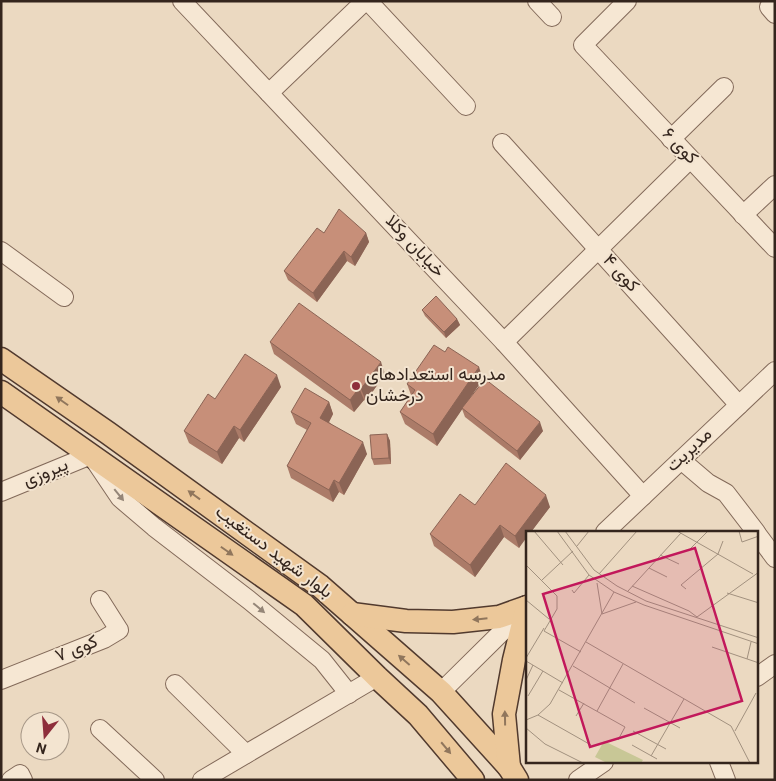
<svg xmlns="http://www.w3.org/2000/svg" width="776" height="781" font-family="Georgia,Vazirmatn,serif">
<style>
.lines{fill:none;stroke-linecap:round;stroke-linejoin:round}
.minor-casing{stroke:#836a5a;stroke-width:20}
.major-casing{stroke:#513a2e;stroke-width:25}
.minor{stroke:#f6e7d3;stroke-width:18}
.major{stroke:#ecc89a;stroke-width:22}
.wall{fill:#ab7b68}
.shaded-wall{fill:#8b6455}
.building{fill:#c78f79;stroke:#8b6455}
.oneway{fill:#90765c}
.oneway2{fill:#958678}
.poi-dot{fill:#8e2e3b;stroke:#f3e4d0;stroke-width:2}
.labels{text-anchor:middle;dominant-baseline:central;stroke-width:4;stroke-linejoin:round;paint-order:stroke}
.street-label{font-size:18px;fill:#34251d;stroke:#f3e4d0}
.poi-label{font-size:18px;fill:#34251d;stroke:#f3e4d0;text-anchor:start}
.inset-road{fill:none;stroke:#a2917f;stroke-width:1}
.view{fill:#c2185b;fill-opacity:0.15;stroke:#c2185b;stroke-width:2.5}
.inset-edge{fill:none;stroke:#34251d;stroke-width:2.5}
</style>
<rect width="100%" height="100%" fill="#ebd9c1"/>
<g class="lines">
<g class="minor-casing">
<g id="minor">
<path d="M 182,1 L 504,342 L 643,496"/>
<path d="M 368,1 L 466,106"/>
<path d="M 537,1 L 552,17"/>
<path d="M 627,1 L 583,45 L 775,248"/>
<path d="M 769,7 L 775,14"/>
<path d="M 269,93 L 365,1"/>
<path d="M 671,139 L 724,87"/>
<path d="M 502,143 L 739,405"/>
<path d="M 743,215 L 775,185"/>
<path d="M 1,251 L 64,297"/>
<path d="M 504,342 L 690,159"/>
<path d="M 681,460 L 708,483 L 726,493 L 756,532"/>
<path d="M 1,492 L 91,455 L 120,498 L 154,527 L 249,600 L 322,660 L 349,694"/>
<path d="M 605,532 L 775,371"/>
<path d="M 757,534 L 775,558"/>
<path d="M 757,677 L 775,664"/>
<path d="M 1,680 L 104,639 L 119,630 L 100,600"/>
<path d="M 175,684 L 246,754"/>
<path d="M 441,692 L 525,609"/>
<path d="M 100,729 L 155,780"/>
<path d="M 719,762 L 726,780"/>
<path d="M 11,780 L 20,774 L 23,780"/>
<path d="M 202,780 L 377,677"/>
<path d="M 578,780 L 604,762"/>
</g>
</g>
<g class="major-casing">
<g id="major">
<path d="M 1,359 L 108,433 L 320,586 L 441,692 L 509,767 L 517,780"/>
<path d="M 1,392 L 304,605 L 377,677 L 418,715 L 473,780"/>
<path d="M 352,614 L 406,621 L 453,622 L 499,617 L 527,607"/>
<path d="M 509,767 L 504,714 L 514,660 L 527,607"/>
</g>
</g>
<use href="#minor" class="minor"/>
<use href="#major" class="major"/>
</g>
<g class="wall">
<path d="M 324,233 L 366,233 L 369,242 L 355,266 L 347,261 L 317,302 L 288,280 L 284,271 Z"/>
<path d="M 422,310 L 457,319 L 460,325 L 446,338 L 425,316 Z"/>
<path d="M 270,342 L 385,374 L 366,401 L 364,400 L 354,412 L 274,354 Z"/>
<path d="M 483,379 L 469,399 L 543,431 L 520,460 L 465,417 L 462,409 L 437,446 L 405,424 L 400,412 L 411,395 L 407,384 Z"/>
<path d="M 281,387 L 244,442 L 239,438 L 222,464 L 189,443 L 184,431 L 215,399 Z"/>
<path d="M 329,402 L 333,414 L 329,422 L 367,454 L 344,495 L 339,492 L 333,502 L 291,478 L 287,466 L 307,430 L 296,424 L 291,412 Z"/>
<path d="M 387,434 L 390,441 L 391,464 L 374,465 L 372,459 Z"/>
<path d="M 475,505 L 550,507 L 531,532 L 527,532 L 519,548 L 504,537 L 475,577 L 434,546 L 430,534 Z"/>
</g>
<g class="shaded-wall">
<path d="M 366,233 L 369,242 L 355,266 L 351,257 Z"/>
<path d="M 344,251 L 347,261 L 317,302 L 313,293 Z"/>
<path d="M 457,319 L 460,325 L 446,338 L 444,332 Z"/>
<path d="M 381,362 L 385,374 L 366,401 L 361,389 Z"/>
<path d="M 479,367 L 483,379 L 437,446 L 433,434 Z"/>
<path d="M 277,375 L 281,387 L 244,442 L 240,430 Z"/>
<path d="M 359,388 L 364,400 L 354,412 L 350,400 Z"/>
<path d="M 329,402 L 333,414 L 325,430 L 320,418 Z"/>
<path d="M 540,422 L 543,431 L 520,460 L 517,451 Z"/>
<path d="M 234,426 L 239,438 L 222,464 L 217,452 Z"/>
<path d="M 387,434 L 390,441 L 391,464 L 389,458 Z"/>
<path d="M 363,442 L 367,454 L 344,495 L 339,483 Z"/>
<path d="M 334,480 L 339,492 L 333,502 L 329,490 Z"/>
<path d="M 546,495 L 550,507 L 531,532 L 527,532 L 527,537 L 519,548 L 515,536 Z"/>
<path d="M 500,525 L 504,537 L 475,577 L 470,565 Z"/>
</g>
<g class="building">
<path d="M 339,209 L 366,233 L 351,257 L 344,251 L 313,293 L 284,271 L 317,228 L 324,233 Z"/>
<path d="M 436,296 L 457,319 L 444,332 L 422,310 Z"/>
<path d="M 299,303 L 381,362 L 361,389 L 359,388 L 350,400 L 270,342 Z"/>
<path d="M 434,345 L 445,352 L 448,347 L 479,367 L 433,434 L 400,412 L 415,390 L 407,384 Z"/>
<path d="M 245,354 L 277,375 L 240,430 L 234,426 L 217,452 L 184,431 L 208,394 L 215,399 Z"/>
<path d="M 485,379 L 540,422 L 517,451 L 462,408 Z"/>
<path d="M 305,388 L 329,402 L 320,418 L 363,442 L 339,483 L 334,480 L 329,490 L 287,466 L 311,423 L 291,412 Z"/>
<path d="M 387,434 L 389,458 L 372,459 L 370,435 Z"/>
<path d="M 506,463 L 546,495 L 515,536 L 500,525 L 470,565 L 430,534 L 460,494 L 475,505 Z"/>
</g>
<defs><path id="oneway-solid" d="M-6-.8H1V-3.2L6.5 0L1 3.2V.8H-6Z" transform="scale(1.25)"/></defs>
<g class="oneway">
<use href="#oneway-solid" transform="translate(62 401) rotate(-145)"/>
<use href="#oneway-solid" transform="translate(194 495) rotate(-144)"/>
<use href="#oneway-solid" transform="translate(227 551) rotate(35)"/>
<use href="#oneway-solid" transform="translate(480 619) rotate(174)"/>
<use href="#oneway-solid" transform="translate(404 660) rotate(-139)"/>
<use href="#oneway-solid" transform="translate(505 718) rotate(-91)"/>
<use href="#oneway-solid" transform="translate(446 748) rotate(50)"/>
</g>
<g class="oneway2">
<use href="#oneway-solid" transform="translate(119 495) rotate(51)"/>
<use href="#oneway-solid" transform="translate(259 608) rotate(40)"/>
</g>
<circle class="poi-dot" cx="356" cy="386" r="5"/>
<g class="labels">
<g class="street-label">
<text transform="translate(679 147) rotate(46)">کوی ۶</text>
<text transform="translate(414 247) rotate(47)">خیابان وکلا</text>
<text transform="translate(620 274) rotate(48)">کوی ۴</text>
<text transform="translate(690 451) rotate(-43)">مدیریت</text>
<text transform="translate(46 474) rotate(-23)">پیروزی</text>
<text transform="translate(273 553) rotate(37)">بلوار شهید دستغیب</text>
<text transform="translate(77 650) rotate(-22)">کوی ۷</text>
</g>
<g class="poi-label">
<text x="366" y="376">مدرسه استعدادهای<tspan x="366" dy="21">درخشان</tspan></text>
</g>
</g>
<g transform="translate(526 531)">
<rect width="232" height="232" fill="#ebd9c1"/>
<path d="M 78,210 L 117,229 L 115,232 L 81,232 L 69,226 Z" fill="#c8c796"/>
<path class="inset-road" d="M 8,0 L 37,34M 31,0 L 63,44 L 88,61 L 118,74 L 233,113M 39,0 L 68,39 L 91,55 L 120,70 L 233,107M 151,0 L 227,43M 213,0 L 216,11 L 233,5M 51,15 L 63,0M 164,18 L 182,0M 134,24 L 153,33M 0,34 L 31,65 L 31,78 L 18,100 L 55,121M 123,37 L 141,46M 73,43 L 111,0M 16,49 L 47,20M 71,52 L 76,83M 106,55 L 163,80 L 171,86 L 233,41M 160,58 L 155,54 L 192,23 L 197,10M 46,59 L 48,62 L 63,44M 102,60 L 155,2M 201,62 L 233,72M 0,69 L 23,88M 76,83 L 110,71M 60,111 L 205,195 L 224,232M 186,116 L 233,132M 0,127 L 18,97M 221,128 L 225,111M 0,130 L 37,152M 47,135 L 109,172M 0,149 L 7,134M 33,159 L 99,196 L 92,209M 2,165 L 17,140M 118,177 L 154,197M 71,180 L 97,133M 12,184 L 65,214M 50,185 L 58,172M 0,189 L 12,184 L 24,173 L 88,61M 0,197 L 19,213 L 57,232M 107,200 L 140,218M 209,200 L 230,162M 106,214 L 131,228M 125,225 L 158,168"/>
<path class="view" d="M 169,17 L 216,170 L 64,216 L 17,63 Z"/>
<rect width="232" height="232" class="inset-edge"/>
</g>
<rect width="776" height="781" fill="none" stroke="#34251d" stroke-width="5"/>
<g transform="translate(45 736) rotate(197)"><circle r="24" fill="#f3e4d0" stroke="#a79888"/>
<path d="M0-4L9 19L0 12L-9 19Z" fill="#8e2e3b"/>
<text y="-8" font-size="14" font-weight="bold" text-anchor="middle" fill="#34251d">N</text>
</g>
</svg>
